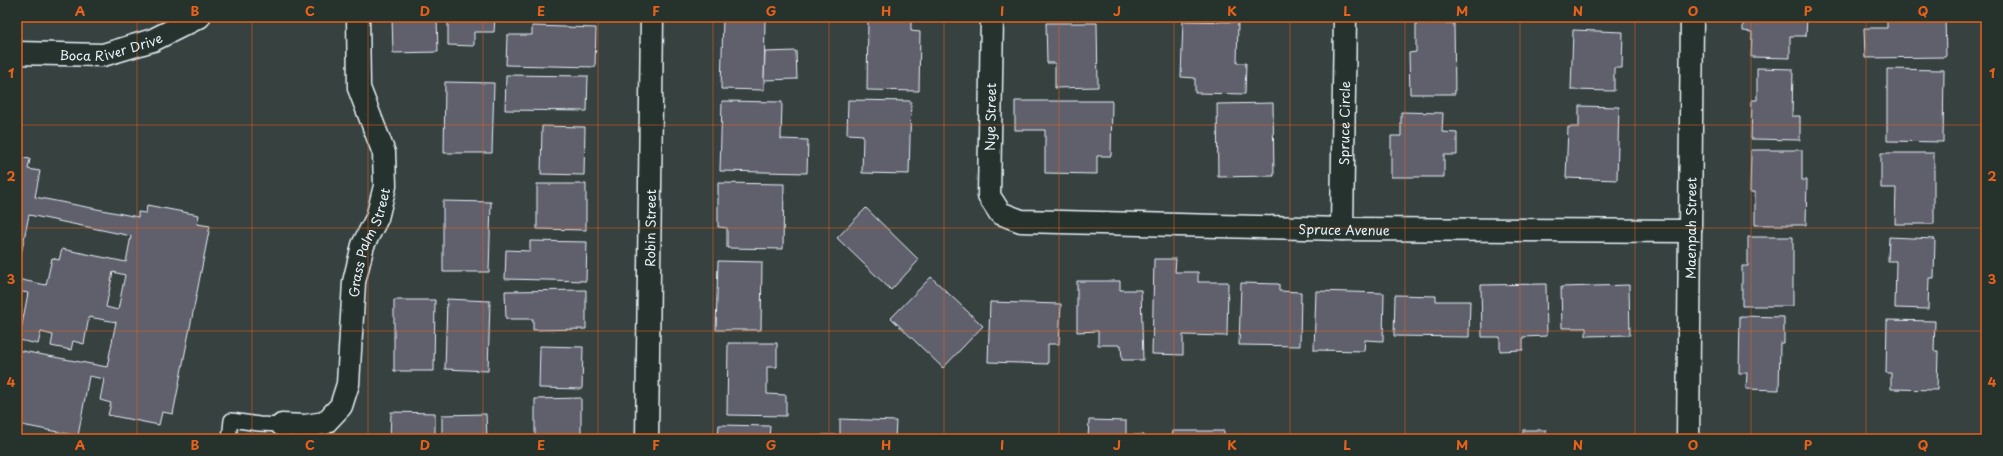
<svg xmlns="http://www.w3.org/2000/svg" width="2003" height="456" font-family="'Playpen Sans',sans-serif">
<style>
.building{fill:#60616d;stroke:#e8f1f8;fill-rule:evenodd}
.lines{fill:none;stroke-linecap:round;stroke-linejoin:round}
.service-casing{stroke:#e8f1f8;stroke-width:16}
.minor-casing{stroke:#e8f1f8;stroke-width:25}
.service{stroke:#26332d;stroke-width:13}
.minor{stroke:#26332d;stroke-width:22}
.grid{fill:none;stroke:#e86118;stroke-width:1;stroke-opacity:0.55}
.labels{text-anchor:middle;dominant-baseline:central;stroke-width:3;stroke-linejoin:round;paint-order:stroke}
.street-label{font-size:13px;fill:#e8f1f8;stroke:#26332d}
.neatline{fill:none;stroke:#e86118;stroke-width:1.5}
.grid-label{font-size:13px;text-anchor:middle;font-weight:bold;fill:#e86118}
</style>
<rect width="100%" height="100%" fill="#374140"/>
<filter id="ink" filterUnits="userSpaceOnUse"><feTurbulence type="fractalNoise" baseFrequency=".025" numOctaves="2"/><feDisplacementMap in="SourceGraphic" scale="8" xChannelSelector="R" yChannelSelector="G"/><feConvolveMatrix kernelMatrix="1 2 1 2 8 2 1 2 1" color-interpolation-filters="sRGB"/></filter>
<g filter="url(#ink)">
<g class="building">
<path d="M 392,17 L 437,17 L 438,52 L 393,53 Z"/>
<path d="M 448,17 L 495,17 L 494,32 L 474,32 L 474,46 L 448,45 Z"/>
<path d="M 723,17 L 765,17 L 764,90 L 721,89 Z"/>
<path d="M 868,17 L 911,18 L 911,31 L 920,32 L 919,91 L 867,90 Z"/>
<path d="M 1743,17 L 1807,17 L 1806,36 L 1790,36 L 1790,58 L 1751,57 L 1752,32 L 1743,31 Z"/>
<path d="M 1887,17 L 1945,17 L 1946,57 L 1865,58 L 1864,28 L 1887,28 Z"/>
<path d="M 1183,21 L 1238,22 L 1237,63 L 1246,63 L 1245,94 L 1195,93 L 1195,78 L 1181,77 Z"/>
<path d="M 1046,23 L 1097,23 L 1098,87 L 1055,88 L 1055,63 L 1047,63 Z"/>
<path d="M 1416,23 L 1454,23 L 1455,94 L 1410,94 L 1409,53 L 1416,52 Z"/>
<path d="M 532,26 L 596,28 L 595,67 L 506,65 L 507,35 L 532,35 Z"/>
<path d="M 1573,30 L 1623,32 L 1622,68 L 1614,68 L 1614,91 L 1571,90 Z"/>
<path d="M 796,51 L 797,79 L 764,80 L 765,52 Z"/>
<path d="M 1757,68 L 1793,69 L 1792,116 L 1800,116 L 1800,140 L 1751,139 L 1752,100 L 1757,100 Z"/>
<path d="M 1887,69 L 1944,70 L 1943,142 L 1887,141 Z"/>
<path d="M 506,75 L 588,76 L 587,111 L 505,110 Z"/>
<path d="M 445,82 L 494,83 L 492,153 L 444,153 Z"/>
<path d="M 848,100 L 911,101 L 909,174 L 862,173 L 863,135 L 847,134 Z"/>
<path d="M 722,101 L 782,102 L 781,139 L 808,140 L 807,173 L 720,171 Z"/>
<path d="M 1015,101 L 1112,101 L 1111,156 L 1097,156 L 1097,174 L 1045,173 L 1045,130 L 1015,130 Z"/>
<path d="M 1273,103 L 1274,176 L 1218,177 L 1217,104 Z"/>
<path d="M 1579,106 L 1619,107 L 1617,180 L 1566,178 L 1568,127 L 1579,127 Z"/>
<path d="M 1401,112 L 1443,113 L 1442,132 L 1457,133 L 1457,155 L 1444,155 L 1444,177 L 1391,177 L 1391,136 L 1401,136 Z"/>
<path d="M 542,126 L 585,127 L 584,175 L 541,174 Z"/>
<path d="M 1751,150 L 1802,150 L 1802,180 L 1807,180 L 1806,225 L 1755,225 L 1755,192 L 1750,192 Z"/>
<path d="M 1881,153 L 1934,153 L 1934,224 L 1895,224 L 1896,188 L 1881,188 Z"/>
<path d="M 17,157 L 30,159 L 28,169 L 40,171 L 35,197 L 138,217 L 138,212 L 146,213 L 147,205 L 199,215 L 197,224 L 210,226 L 173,414 L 162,412 L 159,425 L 108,415 L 111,403 L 100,400 L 104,379 L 89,376 L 78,436 L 17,424 L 17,350 L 107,367 L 116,322 L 89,317 L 84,344 L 73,341 L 71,350 L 51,346 L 53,335 L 41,332 L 38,344 L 19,340 L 28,293 L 17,291 L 17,279 L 46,285 L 52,258 L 59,260 L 62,249 L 126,262 L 131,236 L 29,215 L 17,274 ZM 113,272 L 125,275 L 118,310 L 106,307 Z"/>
<path d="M 718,183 L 784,184 L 783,249 L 727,248 L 727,228 L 718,227 Z"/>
<path d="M 537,184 L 586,184 L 586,230 L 537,229 Z"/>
<path d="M 443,201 L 491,202 L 489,272 L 443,272 Z"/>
<path d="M 866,208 L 919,260 L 891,290 L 837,238 Z"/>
<path d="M 1748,237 L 1793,237 L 1793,306 L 1742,306 L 1742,266 L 1748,266 Z"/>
<path d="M 1889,237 L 1935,239 L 1934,278 L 1929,278 L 1928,309 L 1895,308 L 1896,261 L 1888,261 Z"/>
<path d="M 530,241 L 587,242 L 586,281 L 505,279 L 506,250 L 530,251 Z"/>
<path d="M 1154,259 L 1176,259 L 1175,272 L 1198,272 L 1198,282 L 1228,282 L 1227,336 L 1183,335 L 1183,355 L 1152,354 Z"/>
<path d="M 718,261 L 762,262 L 761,330 L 716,330 Z"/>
<path d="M 931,277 L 983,326 L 943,368 L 891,318 Z"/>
<path d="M 1077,281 L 1120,281 L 1120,290 L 1141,290 L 1143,360 L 1122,360 L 1121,345 L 1098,345 L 1098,331 L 1077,332 Z"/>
<path d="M 1241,283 L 1279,284 L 1279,291 L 1301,292 L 1300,346 L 1239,345 Z"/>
<path d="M 1546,284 L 1547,336 L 1523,337 L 1523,350 L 1500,351 L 1500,337 L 1482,337 L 1481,285 Z"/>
<path d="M 1629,285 L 1630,335 L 1586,336 L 1586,328 L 1562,328 L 1561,287 Z"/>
<path d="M 586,290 L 586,329 L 533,330 L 533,319 L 506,319 L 505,291 Z"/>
<path d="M 1316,291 L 1384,293 L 1383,341 L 1365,340 L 1364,351 L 1314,350 Z"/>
<path d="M 1395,295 L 1436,296 L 1436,301 L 1470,301 L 1469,337 L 1394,336 Z"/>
<path d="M 447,299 L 490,301 L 488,371 L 445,369 Z"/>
<path d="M 394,300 L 435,300 L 434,371 L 394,371 Z"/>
<path d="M 990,302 L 1061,304 L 1059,344 L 1048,344 L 1048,364 L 988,362 Z"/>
<path d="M 1740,316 L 1784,317 L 1784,343 L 1780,343 L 1779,390 L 1746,389 L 1747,373 L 1739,373 Z"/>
<path d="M 1887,320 L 1935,321 L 1934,351 L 1938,351 L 1937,390 L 1891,389 L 1891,373 L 1886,373 Z"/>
<path d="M 728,343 L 777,343 L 777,367 L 767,367 L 767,394 L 786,395 L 786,416 L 727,415 Z"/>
<path d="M 540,346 L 583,347 L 582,389 L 539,388 Z"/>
<path d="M 581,398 L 581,439 L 535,439 L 535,399 Z"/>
<path d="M 391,412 L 435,413 L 435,439 L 390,439 Z"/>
<path d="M 486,414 L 487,439 L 442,439 L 442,415 Z"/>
<path d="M 840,419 L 896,421 L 895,439 L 822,439 L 822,435 L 840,435 Z"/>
<path d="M 1089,420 L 1126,421 L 1126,435 L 1144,435 L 1144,439 L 1088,439 Z"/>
<path d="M 719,425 L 770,426 L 769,439 L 718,439 Z"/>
<rect x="1523" y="430" width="23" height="9"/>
<path d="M 1173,431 L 1224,431 L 1224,439 L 1155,439 L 1155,437 L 1172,438 Z"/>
<path d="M 1235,436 L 1300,437 L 1300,439 L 1235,439 Z"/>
<path d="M 911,437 L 960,439 L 911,439 Z"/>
<rect x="1572" y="437" width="31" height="2"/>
</g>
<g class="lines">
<g class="service-casing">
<path id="service" d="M 229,439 L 231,420 L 259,424 L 282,425"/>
</g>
<g class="minor-casing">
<g id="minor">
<path id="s1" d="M 992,17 L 989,196 L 1000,213 L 1021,221 L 1342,229 L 1690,231"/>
<path id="s2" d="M 17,53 L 103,55 L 153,40 L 199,17"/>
<path id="s3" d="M 1342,229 L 1345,17"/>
<path id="s4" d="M 282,425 L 305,426 L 325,423 L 341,406 L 348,384 L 354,282 L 363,245 L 377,218 L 385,186 L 384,153 L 359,88 L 358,17"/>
<path id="s5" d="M 647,439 L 652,17"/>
<path id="s6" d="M 1688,439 L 1692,17"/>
</g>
</g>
<use href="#service" class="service"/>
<use href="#minor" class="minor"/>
</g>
</g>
<path class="grid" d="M 137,17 L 137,439M 252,17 L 252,439M 368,17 L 368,439M 483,17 L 483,439M 598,17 L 598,439M 713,17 L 713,439M 829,17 L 829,439M 944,17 L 944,439M 1059,17 L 1059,439M 1174,17 L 1174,439M 1290,17 L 1290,439M 1405,17 L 1405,439M 1520,17 L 1520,439M 1635,17 L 1635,439M 1751,17 L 1751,439M 1866,17 L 1866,439M 17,125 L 1986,125M 17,228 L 1986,228M 17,331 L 1986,331"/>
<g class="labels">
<g class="street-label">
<text stroke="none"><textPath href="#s2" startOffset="95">Boca River Drive</textPath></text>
<text transform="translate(990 117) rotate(-89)">Nye Street</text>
<text stroke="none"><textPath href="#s3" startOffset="106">Spruce Circle</textPath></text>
<text stroke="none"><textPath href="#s5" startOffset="211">Robin Street</textPath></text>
<text stroke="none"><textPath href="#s6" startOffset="211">Maenpah Street</textPath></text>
<text stroke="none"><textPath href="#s1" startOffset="545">Spruce Avenue</textPath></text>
<text stroke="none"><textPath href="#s4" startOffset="234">Grass Palm Street</textPath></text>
</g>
</g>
<rect width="2003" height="456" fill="none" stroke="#26332d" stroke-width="44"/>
<rect x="22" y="22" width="1959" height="412" class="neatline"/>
<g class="grid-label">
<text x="80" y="16">A</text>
<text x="195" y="16">B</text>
<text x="310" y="16">C</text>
<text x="425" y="16">D</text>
<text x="541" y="16">E</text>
<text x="656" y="16">F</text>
<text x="771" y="16">G</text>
<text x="886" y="16">H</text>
<text x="1002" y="16">I</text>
<text x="1117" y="16">J</text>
<text x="1232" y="16">K</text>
<text x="1347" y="16">L</text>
<text x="1462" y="16">M</text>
<text x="1578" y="16">N</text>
<text x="1693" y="16">O</text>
<text x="1808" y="16">P</text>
<text x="1923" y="16">Q</text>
<text x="11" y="78">1</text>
<text x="1992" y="78">1</text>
<text x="11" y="181">2</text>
<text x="1992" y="181">2</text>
<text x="11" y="284">3</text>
<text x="1992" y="284">3</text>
<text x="11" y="387">4</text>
<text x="1992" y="387">4</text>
<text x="80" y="450">A</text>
<text x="195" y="450">B</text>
<text x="310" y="450">C</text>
<text x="425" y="450">D</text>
<text x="541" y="450">E</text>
<text x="656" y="450">F</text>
<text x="771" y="450">G</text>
<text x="886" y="450">H</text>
<text x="1002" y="450">I</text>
<text x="1117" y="450">J</text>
<text x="1232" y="450">K</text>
<text x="1347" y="450">L</text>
<text x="1462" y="450">M</text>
<text x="1578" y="450">N</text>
<text x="1693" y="450">O</text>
<text x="1808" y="450">P</text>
<text x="1923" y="450">Q</text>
</g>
</svg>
